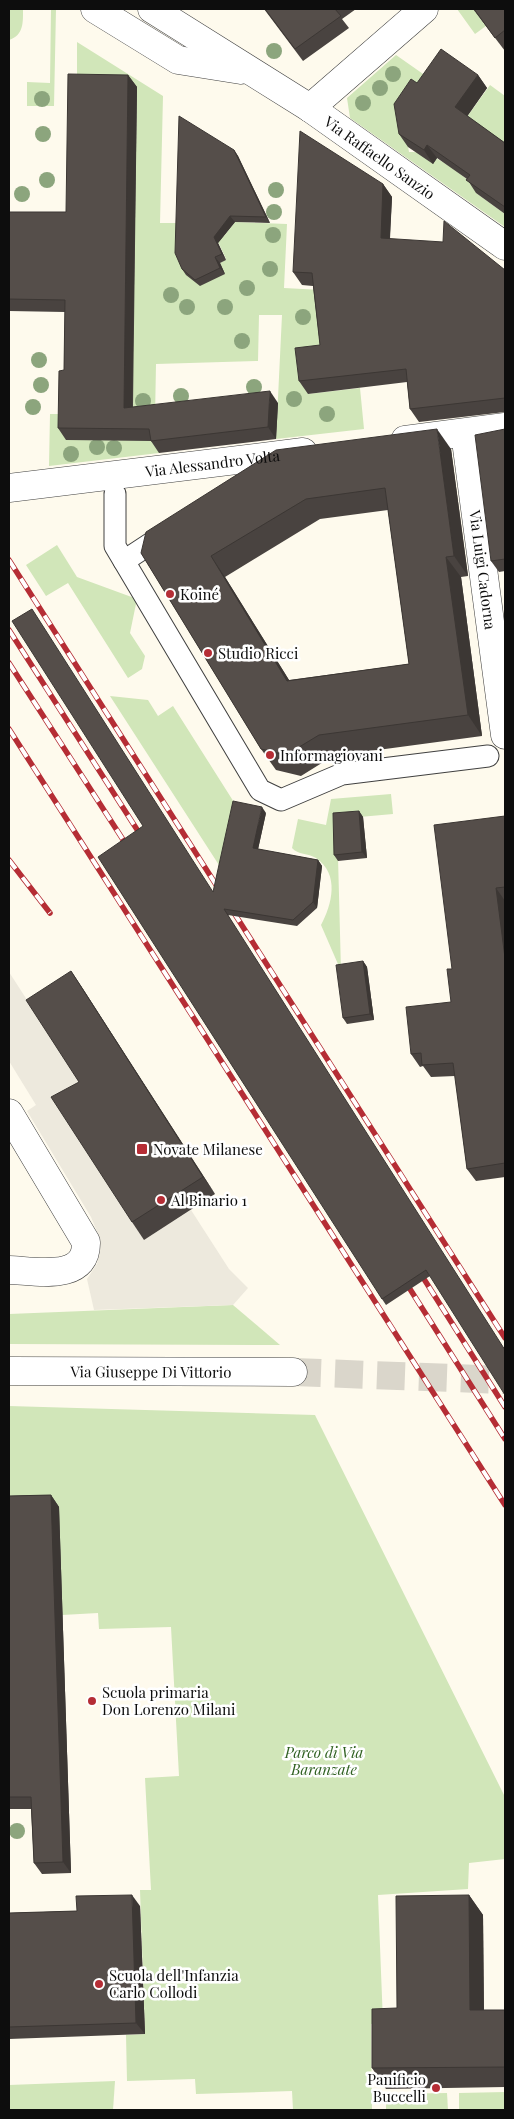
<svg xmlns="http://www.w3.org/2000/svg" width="514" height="2119" font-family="'Playfair Display',serif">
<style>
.green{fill:#d1e6b9}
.plaza{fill:#ede9dd}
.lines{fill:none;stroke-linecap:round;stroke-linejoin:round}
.minor-tunnel{stroke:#dad6cb;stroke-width:28;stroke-dasharray:28 14;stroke-linecap:butt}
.pedestrian-casing{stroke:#404040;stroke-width:23}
.minor-casing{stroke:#404040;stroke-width:29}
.pedestrian{stroke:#fff;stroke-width:21}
.minor{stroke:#fff;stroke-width:28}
.rail-casing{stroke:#b52d35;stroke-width:5.5}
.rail{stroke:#fff;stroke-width:4;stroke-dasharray:11;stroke-linecap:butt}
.tree{fill:#8ca57d}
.wall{fill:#494340;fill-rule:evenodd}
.shaded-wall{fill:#3c3734}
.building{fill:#554e4a;stroke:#3c3734;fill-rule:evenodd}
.poi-dot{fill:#b52d35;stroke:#fff;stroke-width:2}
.labels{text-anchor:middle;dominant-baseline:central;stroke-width:5;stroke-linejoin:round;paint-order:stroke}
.street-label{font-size:15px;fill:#0d0d0d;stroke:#fff}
.poi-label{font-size:15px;fill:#0d0d0d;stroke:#fff;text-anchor:start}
.park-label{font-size:15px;font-style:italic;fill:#2f6021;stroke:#fff}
</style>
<rect width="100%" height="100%" fill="#fefaed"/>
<g class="green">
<path d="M 9,9 L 23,9 C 23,22 24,35 9,40 Z"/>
<path d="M 51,9 L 56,9 L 54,106 L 27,106 L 27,82 L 50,83 Z"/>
<path d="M 457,9 L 483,9 L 477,14 L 486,26 L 475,34 Z"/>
<path d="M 77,42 L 163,96 L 160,223 L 180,223 L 224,274 L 220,263 L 226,259 L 214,233 L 224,236 L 235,222 L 287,224 L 284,288 L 378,293 L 327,343 L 308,394 L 360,388 L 364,429 L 276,439 L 282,315 L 259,315 L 258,361 L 156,364 L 155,418 L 159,453 L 49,466 L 50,414 L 67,414 L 134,283 L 137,87 L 77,86 Z"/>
<path d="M 396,55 L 436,83 L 402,112 L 409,152 C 435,150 459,174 479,188 L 476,193 L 505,214 L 505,227 L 350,118 L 347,98 Z"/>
<path d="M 490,85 L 505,96 L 505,149 L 464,121 Z"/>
<path d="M 57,545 L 77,577 L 137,599 L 130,633 L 145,656 L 142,669 L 128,678 L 68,583 L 46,596 L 26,565 Z"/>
<path d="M 110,696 L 148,700 L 158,716 L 173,706 L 237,807 L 246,907 Z"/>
<path d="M 391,794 L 393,814 L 337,819 L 341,971 L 321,925 C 332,905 340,874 316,858 C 308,853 298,855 292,848 L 298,819 L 326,825 L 331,799 Z"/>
<path d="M 233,1305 L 280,1345 L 9,1344 L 9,1314 Z"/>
<path d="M 9,1406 L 315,1415 L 505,1797 L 505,1859 L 469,1863 L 468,1889 L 378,1895 L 383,2023 L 371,2024 L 372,2110 L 293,2110 L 292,2091 L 196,2094 L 195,2079 L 127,2081 L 126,2035 L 145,2034 L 140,1890 L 151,1890 L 145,1778 L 179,1776 L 171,1627 L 99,1629 L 98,1613 L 62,1615 L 9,1508 Z"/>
<path d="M 115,2081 L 113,2110 L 9,2110 L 9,2085 Z"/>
<path d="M 505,2092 L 505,2110 L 459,2110 L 459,2093 Z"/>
<path d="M 447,2093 L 448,2110 L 386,2110 L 386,2094 Z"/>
</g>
<path class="plaza" d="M 9,972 L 91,1099 L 144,1240 L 191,1210 L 229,1269 L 248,1288 L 233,1305 L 94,1310 L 87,1279 L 97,1264 L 101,1241 L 91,1217 L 27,1111 L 36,1105 L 9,1061 Z"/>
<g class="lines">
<path class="minor-tunnel" d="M 293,1372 L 505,1380"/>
<g class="pedestrian-casing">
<g id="pedestrian">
<path d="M 115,494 L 115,546 L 260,790 L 281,800 L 342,774 L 488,756"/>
<path d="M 124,561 L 165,534"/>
</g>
</g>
<g class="minor-casing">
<g id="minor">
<path d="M 95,9 L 178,60 L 241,70"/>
<path id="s1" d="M 152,9 L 310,108 L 505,246"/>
<path d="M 310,108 L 424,9"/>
<path id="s2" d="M 465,433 L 505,735"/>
<path d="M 405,440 L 505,427"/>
<path id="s3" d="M 9,488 L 303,452"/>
<path d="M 9,1113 L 86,1242 C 87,1282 37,1271 9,1270"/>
<path id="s4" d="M 9,1371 L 293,1372"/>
</g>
</g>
<use href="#pedestrian" class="pedestrian"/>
<use href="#minor" class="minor"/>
<g class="rail-casing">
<g id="rail">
<path d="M 9,560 L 505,1338"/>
<path d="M 9,630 L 145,842"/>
<path d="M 9,663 L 131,852"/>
<path d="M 9,729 L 505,1505"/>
<path d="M 9,860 L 50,913"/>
<path d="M 417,1268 L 505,1407"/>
<path d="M 403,1278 L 505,1439"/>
</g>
</g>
<use href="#rail" class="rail"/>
</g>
<g class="tree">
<circle cx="274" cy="51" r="8"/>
<circle cx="393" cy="74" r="8"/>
<circle cx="380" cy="88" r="8"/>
<circle cx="42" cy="99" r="8"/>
<circle cx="363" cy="103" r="8"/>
<circle cx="43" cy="134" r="8"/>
<circle cx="47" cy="180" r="8"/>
<circle cx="276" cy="190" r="8"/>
<circle cx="22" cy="194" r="8"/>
<circle cx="274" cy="212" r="8"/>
<circle cx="273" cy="235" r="8"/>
<circle cx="270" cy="269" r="8"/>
<circle cx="247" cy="288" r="8"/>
<circle cx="171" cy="295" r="8"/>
<circle cx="187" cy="307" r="8"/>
<circle cx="225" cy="307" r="8"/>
<circle cx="303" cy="317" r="8"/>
<circle cx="242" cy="341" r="8"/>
<circle cx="39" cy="360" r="8"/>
<circle cx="41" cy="385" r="8"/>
<circle cx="254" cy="387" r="8"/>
<circle cx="181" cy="396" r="8"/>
<circle cx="294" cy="399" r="8"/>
<circle cx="143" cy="401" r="8"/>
<circle cx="33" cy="407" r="8"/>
<circle cx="327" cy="414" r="8"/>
<circle cx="97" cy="447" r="8"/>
<circle cx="114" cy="448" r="8"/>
<circle cx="71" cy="454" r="8"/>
<circle cx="17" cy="1831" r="8"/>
</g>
<g class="wall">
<path d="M 264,9 L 356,9 L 342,19 L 349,28 L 303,61 Z"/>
<path d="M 473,9 L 505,9 L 505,51 Z"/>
<path d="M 128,75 L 137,87 L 133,407 L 278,403 L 276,439 L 159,453 L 151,441 L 66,440 L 58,428 L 64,370 L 65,312 L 9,311 L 9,212 L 66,212 Z"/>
<path d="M 478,75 L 487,88 L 467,116 L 505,143 L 505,214 L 476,193 L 467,179 L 437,158 L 433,164 L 408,147 L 399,134 L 417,83 Z"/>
<path d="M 234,150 L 238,156 L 270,223 L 235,222 L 218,243 L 226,260 L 220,263 L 225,274 L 200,286 L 186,275 L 182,269 Z"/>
<path d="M 383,184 L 392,197 L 390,239 L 505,270 L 505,412 L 419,422 L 410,409 L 407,382 L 308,394 L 299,381 L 320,345 L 313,286 L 302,285 L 293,272 Z"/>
<path d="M 505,429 L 505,571 L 499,572 L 491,561 Z"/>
<path d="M 451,449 L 468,576 L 461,577 L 482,736 L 333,756 L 301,776 L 276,770 L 261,749 L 141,553 ZM 388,510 L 409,664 L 289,680 L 225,577 L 320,519 Z"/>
<path d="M 359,811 L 363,817 L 367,858 L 338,861 L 334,855 Z"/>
<path d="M 266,813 L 258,849 L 318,860 L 322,866 L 317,908 L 297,926 L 228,915 L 430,1276 L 386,1305 L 382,1299 L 213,892 Z"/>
<path d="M 505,816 L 505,1177 L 476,1181 L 467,1169 L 455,1076 L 431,1077 L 423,1066 L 420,1067 L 411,1054 L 451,1002 L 452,969 Z"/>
<path d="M 363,961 L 367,967 L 374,1020 L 347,1024 L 343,1018 Z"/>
<path d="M 71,971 L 83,989 L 215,1194 L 144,1240 L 132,1222 L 79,1082 Z"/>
<path d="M 51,1495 L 59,1507 L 71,1873 L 42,1874 L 34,1863 L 31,1809 L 9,1809 L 9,1496 Z"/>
<path d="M 9,1883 L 10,1913 L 77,1911 L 140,1906 L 145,2034 L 9,2039 Z"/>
<path d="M 469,1895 L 483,1915 L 484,2010 L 505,2011 L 505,2087 L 386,2089 L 372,2068 L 397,2008 Z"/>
</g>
<g class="shaded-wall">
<path d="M 128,75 L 137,87 L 132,420 L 124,408 Z"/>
<path d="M 478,75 L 487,88 L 464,121 L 455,107 Z"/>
<path d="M 427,145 L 437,158 L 433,164 L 424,150 Z"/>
<path d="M 234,150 L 238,156 L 270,223 L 266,217 Z"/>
<path d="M 383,184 L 392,197 L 389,251 L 381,238 Z"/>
<path d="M 230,216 L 235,222 L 218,243 L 226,260 L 222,254 L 214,237 Z"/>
<path d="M 215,257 L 220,263 L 225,274 L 220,268 Z"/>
<path d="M 270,391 L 278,403 L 276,439 L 268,427 Z"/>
<path d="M 437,429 L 451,449 L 468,576 L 454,556 Z"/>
<path d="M 211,556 L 225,577 L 302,701 L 287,681 Z"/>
<path d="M 446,557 L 461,577 L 482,736 L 468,715 Z"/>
<path d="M 262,807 L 266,813 L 257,854 L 253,848 Z"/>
<path d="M 359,811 L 363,817 L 367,858 L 362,852 Z"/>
<path d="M 318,860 L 322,866 L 317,908 L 313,902 Z"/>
<path d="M 496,888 L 505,901 L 505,958 Z"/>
<path d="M 363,961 L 367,967 L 374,1020 L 370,1014 Z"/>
<path d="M 71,971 L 83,989 L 215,1194 L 203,1177 Z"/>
<path d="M 51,1495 L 59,1507 L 71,1873 L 63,1862 Z"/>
<path d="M 9,1883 L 10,1925 L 9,1923 Z"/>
<path d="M 132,1895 L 140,1906 L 145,2034 L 136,2023 Z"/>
<path d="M 469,1895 L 483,1915 L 484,2031 L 470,2010 Z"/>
</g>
<g class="building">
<path d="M 265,9 L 335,9 L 341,16 L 295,49 Z"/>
<path d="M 474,9 L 505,9 L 505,30 L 495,38 Z"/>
<path d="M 441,49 L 478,75 L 455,107 L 505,143 L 505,207 L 466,180 L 470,175 L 427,145 L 424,150 L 399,134 L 394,104 L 411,79 L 417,83 Z"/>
<path d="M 68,74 L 128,75 L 124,408 L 270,391 L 268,427 L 151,441 L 149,429 L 58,428 L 59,371 L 64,370 L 65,300 L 9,299 L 9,212 L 66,212 Z"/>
<path d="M 179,116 L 234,150 L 266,217 L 230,216 L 214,237 L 222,254 L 215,257 L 220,268 L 195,280 L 182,269 L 175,253 Z"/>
<path d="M 300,131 L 383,184 L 381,238 L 443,242 L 444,221 L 505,270 L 505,398 L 410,409 L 406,369 L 299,381 L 295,348 L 320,345 L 312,273 L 293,272 Z"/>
<path d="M 437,429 L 454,556 L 446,557 L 468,715 L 319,735 L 286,755 L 261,749 L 141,553 L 146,532 L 276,450 ZM 385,488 L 409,664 L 287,681 L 211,556 L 306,499 Z"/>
<path d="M 505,429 L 505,559 L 491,561 L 475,435 Z"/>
<path d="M 32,609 L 213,892 L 233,801 L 262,807 L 253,848 L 318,860 L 313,902 L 293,920 L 224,909 L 505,1350 L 505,1395 L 426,1270 L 382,1299 L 98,857 L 143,826 L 12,621 Z"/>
<path d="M 359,811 L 362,852 L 334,855 L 333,813 Z"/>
<path d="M 505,816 L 505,887 L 496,888 L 505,958 L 505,1163 L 467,1169 L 453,1063 L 422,1065 L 421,1053 L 411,1054 L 406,1007 L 451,1002 L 447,969 L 452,969 L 434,825 Z"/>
<path d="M 363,961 L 370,1014 L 343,1018 L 336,965 Z"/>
<path d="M 71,971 L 203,1177 L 132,1222 L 51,1097 L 79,1082 L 26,1000 Z"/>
<path d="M 51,1495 L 63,1862 L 34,1863 L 31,1797 L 9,1797 L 9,1496 Z"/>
<path d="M 132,1895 L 136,2023 L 9,2027 L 9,1913 L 77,1911 L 76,1896 Z"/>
<path d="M 469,1895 L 470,2010 L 505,2010 L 505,2067 L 372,2068 L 372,2009 L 397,2008 L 396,1896 Z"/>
</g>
<g class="poi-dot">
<circle cx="170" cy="594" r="5"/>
<circle cx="208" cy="653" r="5"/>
<circle cx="270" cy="755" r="5"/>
<rect x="136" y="1143" width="12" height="12" rx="2.5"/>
<circle cx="161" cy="1200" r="5"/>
<circle cx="92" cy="1701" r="5"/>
<circle cx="99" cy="1984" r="5"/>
<circle cx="436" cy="2088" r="5"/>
</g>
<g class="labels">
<g class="street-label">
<text stroke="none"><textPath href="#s1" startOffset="272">Via Raffaello Sanzio</textPath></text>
<text stroke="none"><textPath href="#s3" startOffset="205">Via Alessandro Volta</textPath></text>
<text stroke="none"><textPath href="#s2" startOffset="138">Via Luigi Cadorna</textPath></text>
<text stroke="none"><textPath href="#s4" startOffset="142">Via Giuseppe Di Vittorio</textPath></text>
</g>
<g class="poi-label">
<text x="180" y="594">Koiné</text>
<text x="218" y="653">Studio Ricci</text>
<text x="280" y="755">Informagiovani</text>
<text x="153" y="1149">Novate Milanese</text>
<text x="171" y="1200">Al Binario 1</text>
<text x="102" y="1692">Scuola primaria<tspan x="102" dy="17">Don Lorenzo Milani</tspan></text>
<text x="109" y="1975">Scuola dell'Infanzia<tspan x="109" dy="17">Carlo Collodi</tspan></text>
<text x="426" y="2079" text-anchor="end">Panificio<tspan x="426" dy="17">Buccelli</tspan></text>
</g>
<g class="park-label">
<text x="324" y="1752">Parco di Via<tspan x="324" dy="17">Baranzate</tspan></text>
</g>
</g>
<rect width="514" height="2119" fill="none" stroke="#0d0d0d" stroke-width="20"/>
</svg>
